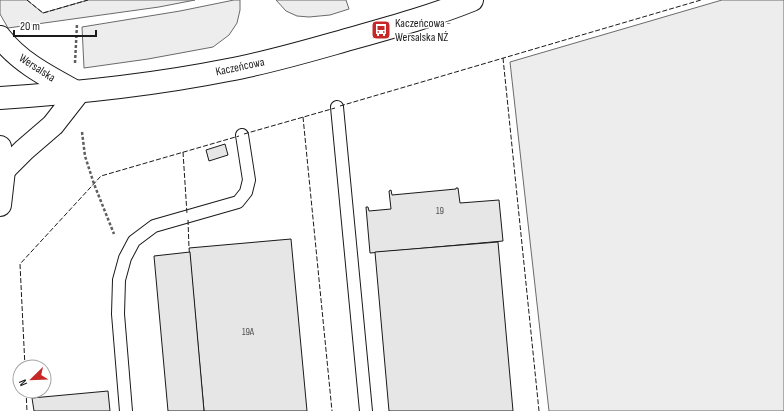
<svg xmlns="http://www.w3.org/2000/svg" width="784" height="411" font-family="'Sofia Sans Condensed',sans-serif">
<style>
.built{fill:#ededed;stroke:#6a6a6a}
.building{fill:#e6e6e6;stroke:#1a1a1a}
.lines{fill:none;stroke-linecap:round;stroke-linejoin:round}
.lane-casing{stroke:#1a1a1a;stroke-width:14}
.street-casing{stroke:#1a1a1a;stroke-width:24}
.secondary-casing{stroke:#1a1a1a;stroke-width:24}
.path{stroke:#5f5f5f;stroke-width:2.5;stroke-dasharray:3 2;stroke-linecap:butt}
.lane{stroke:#fff;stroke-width:12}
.street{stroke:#fff;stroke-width:22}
.secondary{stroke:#fff;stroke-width:22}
.fence{stroke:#1a1a1a;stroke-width:1;stroke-dasharray:5 2;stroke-linecap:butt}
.labels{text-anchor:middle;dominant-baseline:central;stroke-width:3;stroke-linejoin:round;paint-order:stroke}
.number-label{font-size:10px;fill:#4d4d4d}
.poi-label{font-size:12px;fill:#1a1a1a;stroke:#fff;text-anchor:start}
.street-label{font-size:12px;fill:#1a1a1a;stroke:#fff}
</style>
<rect width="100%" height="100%" fill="#fff"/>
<g class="built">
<path d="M 0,0 L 27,0 L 43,13 L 88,0 L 195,0 L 159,7 L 8,28 L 0,14 Z"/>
<path d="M 234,0 L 240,0 L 240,10 L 237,23 L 229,35 L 213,47 L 148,59 L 84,68 L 82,27 L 180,11 Z"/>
<path d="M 276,0 L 346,0 L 349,9 L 330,15 L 309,17 L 297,16 L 286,11 Z"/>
<path d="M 722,0 L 784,0 L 784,411 L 549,411 L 510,62 Z"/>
</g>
<g class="building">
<path d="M 225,144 L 228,155 L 209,161 L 206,150 Z"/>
<path d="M 456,188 L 458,188 L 460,203 L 499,200 L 503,241 L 370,253 L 366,207 L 368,207 L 369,211 L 391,209 L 389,191 L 391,190 L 392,195 L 456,189 Z"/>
<path d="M 291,239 L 307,411 L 204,411 L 189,248 Z"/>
<path d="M 498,242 L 513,411 L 389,411 L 375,252 Z"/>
<path d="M 190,252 L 204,411 L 168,411 L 154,256 Z"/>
<path d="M 108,391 L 110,411 L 34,411 L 32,398 Z"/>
</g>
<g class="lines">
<g class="lane-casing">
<g id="lane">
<path d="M 337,107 L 366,411"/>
<path d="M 126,411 L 118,314 L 119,280 L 125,258 L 134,241 L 154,226 L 238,202 L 246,192 L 249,180 L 242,135"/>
</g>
</g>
<g class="street-casing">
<path id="street" d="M 0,37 C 20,63 49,77 78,93"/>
</g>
<g class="secondary-casing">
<g id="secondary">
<path d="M 0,98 C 77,93 153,85 228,70 C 272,62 314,49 357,37 C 396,26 435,15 472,0"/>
<path d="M 0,147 L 4,170 L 0,205"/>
<path d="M 4,170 L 24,150 L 53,125 L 78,93"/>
</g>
</g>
<g class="path">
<path d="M 75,63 L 77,24"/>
<path d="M 82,132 L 85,156 L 94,184 L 114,234"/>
</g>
<use href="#lane" class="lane"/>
<use href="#street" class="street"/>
<use href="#secondary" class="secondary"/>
<g class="fence">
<path d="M 27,0 L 43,13 L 88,0"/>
<path d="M 503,58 L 539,411"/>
<path d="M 340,106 L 701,0"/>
<path d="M 303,117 L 332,411"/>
<path d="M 244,134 L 335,108"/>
<path d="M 183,152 L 187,214"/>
<path d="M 188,220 L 189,248"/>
<path d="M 25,367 L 20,264 L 101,176 L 239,136"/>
<path d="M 26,391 L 27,411"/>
</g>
</g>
<defs>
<g id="bus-square" transform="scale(1)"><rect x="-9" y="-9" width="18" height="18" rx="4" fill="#c62828" stroke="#fff"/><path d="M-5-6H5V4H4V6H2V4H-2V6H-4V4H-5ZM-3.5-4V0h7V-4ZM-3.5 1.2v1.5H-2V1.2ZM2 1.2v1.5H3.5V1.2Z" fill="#fff"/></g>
</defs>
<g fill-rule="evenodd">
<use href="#bus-square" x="381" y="30"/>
</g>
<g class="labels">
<g class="number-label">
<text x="440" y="211">19</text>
<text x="248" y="332">19A</text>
</g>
<g class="poi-label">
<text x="395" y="23">Kaczeńcowa -<tspan x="395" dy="14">Wersalska NŻ</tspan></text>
</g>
<g class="street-label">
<text transform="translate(240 67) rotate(-12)">Kaczeńcowa</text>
<text transform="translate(37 68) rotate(33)">Wersalska</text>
</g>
</g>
<g transform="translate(32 379) rotate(247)"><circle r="19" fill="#ffffff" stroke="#a3a3a3"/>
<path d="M0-3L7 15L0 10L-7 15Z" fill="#c62828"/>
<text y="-6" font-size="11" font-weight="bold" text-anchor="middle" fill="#1a1a1a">N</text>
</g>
<path d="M14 30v6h82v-6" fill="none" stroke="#1a1a1a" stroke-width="2"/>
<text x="20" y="30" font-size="12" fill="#1a1a1a" stroke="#ffffff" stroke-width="3" paint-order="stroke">20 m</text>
</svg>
